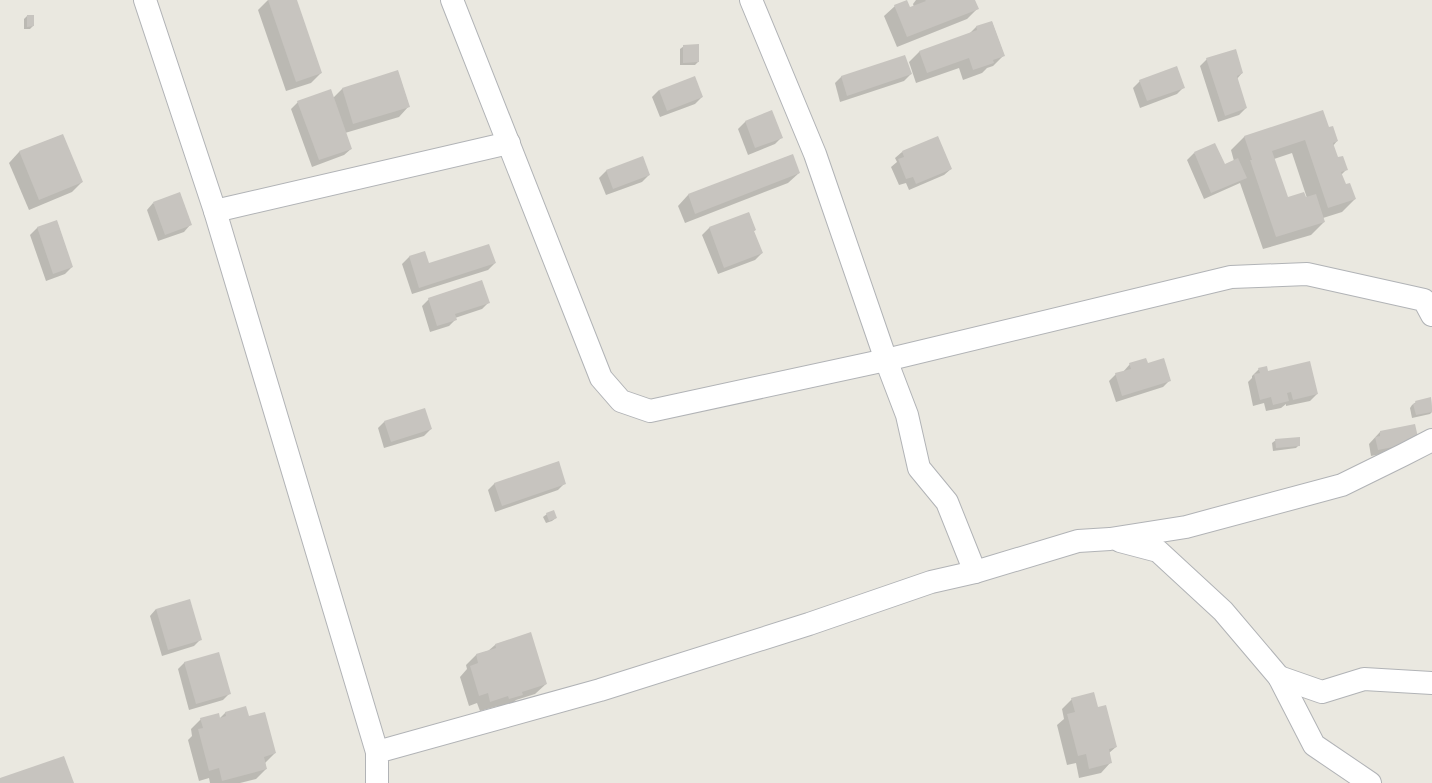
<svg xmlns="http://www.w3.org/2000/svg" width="1432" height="783" font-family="'Fira Sans Condensed',sans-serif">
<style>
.shadow{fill:#0003;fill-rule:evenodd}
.building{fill:#c7c4bf}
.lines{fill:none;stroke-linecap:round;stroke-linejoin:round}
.minor-casing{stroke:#b1b3b6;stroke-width:24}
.minor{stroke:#fff;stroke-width:22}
</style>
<rect width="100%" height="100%" fill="#eae8e0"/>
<g class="shadow">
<path d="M 268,0 L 296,0 L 321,73 L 311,83 L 286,91 L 258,10 Z"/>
<path d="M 916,0 L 974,0 L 977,9 L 967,19 L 897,47 L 884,16 L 895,6 L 909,9 L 914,7 L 913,4 Z"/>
<path d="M 27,16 L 33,26 L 30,29 L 24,29 L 24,19 Z"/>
<path d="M 992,22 L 1004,55 L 993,66 L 987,68 L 982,73 L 963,80 L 959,68 L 916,83 L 909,62 L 919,52 L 969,34 L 976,27 Z"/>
<path d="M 684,46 L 698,62 L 695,65 L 680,65 L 680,49 Z"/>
<path d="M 1207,59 L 1242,73 L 1237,79 L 1246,108 L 1239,115 L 1218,122 L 1200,66 Z"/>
<path d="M 398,72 L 409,106 L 399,117 L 345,133 L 351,149 L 344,155 L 312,167 L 291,109 L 298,102 L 333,98 L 342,89 Z"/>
<path d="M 911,74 L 904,81 L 840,102 L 835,83 L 842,76 Z"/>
<path d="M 1140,81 L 1184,87 L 1177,94 L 1140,108 L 1133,88 Z"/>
<path d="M 659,90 L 702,97 L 695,104 L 660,117 L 652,97 Z"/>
<path d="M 772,112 L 782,137 L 775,144 L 748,155 L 738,129 L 745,122 Z"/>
<path d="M 1322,112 L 1328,129 L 1337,141 L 1333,146 L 1337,159 L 1346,170 L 1341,175 L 1345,186 L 1355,199 L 1342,212 L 1323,218 L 1324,222 L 1311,235 L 1263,249 L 1240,183 L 1204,199 L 1187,160 L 1194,153 L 1224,165 L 1234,161 L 1231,150 L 1244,137 ZM 1292,153 L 1307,198 L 1305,199 L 1287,199 L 1274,159 Z"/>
<path d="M 62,135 L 82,182 L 72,192 L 29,210 L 9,163 L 19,152 Z"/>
<path d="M 902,152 L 951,169 L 944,175 L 909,190 L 906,183 L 899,185 L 891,167 L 897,162 L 895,158 Z"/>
<path d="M 792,155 L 799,173 L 788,183 L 685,223 L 678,206 L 688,195 Z"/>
<path d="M 642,158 L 649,175 L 642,182 L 606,195 L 599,178 L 606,171 Z"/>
<path d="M 153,203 L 190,225 L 184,232 L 158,241 L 147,210 Z"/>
<path d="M 749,213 L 755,230 L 753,232 L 762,253 L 755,260 L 718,274 L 702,235 L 709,228 Z"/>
<path d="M 57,222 L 72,267 L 65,274 L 46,281 L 30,235 L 37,228 Z"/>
<path d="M 424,252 L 428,265 L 495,263 L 488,270 L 412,294 L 402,264 L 409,257 Z"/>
<path d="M 429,299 L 489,302 L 482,309 L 455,318 L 456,319 L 449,326 L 430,332 L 422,306 Z"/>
<path d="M 1130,364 L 1148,364 L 1170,380 L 1163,387 L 1116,402 L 1109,381 L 1116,374 L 1123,372 Z"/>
<path d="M 1259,369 L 1268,372 L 1317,394 L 1310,401 L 1286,406 L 1286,404 L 1281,408 L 1266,411 L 1264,403 L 1253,406 L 1248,382 L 1252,378 L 1252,376 Z"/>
<path d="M 1431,398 L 1432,412 L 1430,414 L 1412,418 L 1410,408 L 1412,405 L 1416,402 Z"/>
<path d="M 384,422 L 431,429 L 424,436 L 384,448 L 378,428 Z"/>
<path d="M 1414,425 L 1411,448 L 1371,456 L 1369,444 L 1380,432 Z"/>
<path d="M 1276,440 L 1299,445 L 1296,448 L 1273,451 L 1272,443 Z"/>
<path d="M 495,483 L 565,483 L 558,490 L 495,512 L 488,490 Z"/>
<path d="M 547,514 L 556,518 L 552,521 L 546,523 L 543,517 Z"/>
<path d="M 156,609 L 201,639 L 194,646 L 162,656 L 150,616 Z"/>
<path d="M 530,634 L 546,684 L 535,694 L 516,700 L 512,704 L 499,708 L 498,706 L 480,711 L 477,703 L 469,706 L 460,677 L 467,669 L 466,665 L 476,655 L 488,651 L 495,645 Z"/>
<path d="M 185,662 L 230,693 L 223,700 L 189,710 L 178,669 Z"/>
<path d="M 1072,699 L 1097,708 L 1116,747 L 1109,753 L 1111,762 L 1101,773 L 1079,778 L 1076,763 L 1067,765 L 1057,725 L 1064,719 L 1062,709 Z"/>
<path d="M 226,712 L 249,717 L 275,753 L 265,763 L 266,769 L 256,779 L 240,783 L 210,783 L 209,778 L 199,781 L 188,740 L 192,736 L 191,729 L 201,719 L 219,719 Z"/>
</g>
<g class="building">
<path d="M 268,0 L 297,0 L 322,73 L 296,82 Z"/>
<path d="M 907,0 L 910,7 L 926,1 L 925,0 L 975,0 L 979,9 L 907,37 L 894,5 Z"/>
<path d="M 27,15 L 34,15 L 34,26 L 27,27 Z"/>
<path d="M 992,21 L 1005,56 L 993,60 L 994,63 L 973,70 L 969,58 L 927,73 L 919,51 L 977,30 L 976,26 Z"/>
<path d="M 699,44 L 699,62 L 683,63 L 683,45 Z"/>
<path d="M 1236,49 L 1243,73 L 1237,76 L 1247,108 L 1225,116 L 1206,58 Z"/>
<path d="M 905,55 L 912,74 L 847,96 L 841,76 Z"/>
<path d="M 1177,66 L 1185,88 L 1147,101 L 1139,80 Z"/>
<path d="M 398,70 L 410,107 L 353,124 L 342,88 Z"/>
<path d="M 695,76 L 703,97 L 667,111 L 659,90 Z"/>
<path d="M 331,89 L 352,149 L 319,160 L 297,101 Z"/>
<path d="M 772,110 L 783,138 L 755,148 L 745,121 Z"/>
<path d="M 1323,110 L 1329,127 L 1333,126 L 1338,141 L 1333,143 L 1338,157 L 1343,156 L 1348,170 L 1341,172 L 1346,184 L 1350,183 L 1356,199 L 1328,208 L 1305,140 L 1272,151 L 1288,197 L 1304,192 L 1306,197 L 1316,194 L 1325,222 L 1276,237 L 1250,160 L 1252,160 L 1244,136 Z"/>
<path d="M 63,134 L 83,182 L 39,200 L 19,151 Z"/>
<path d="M 938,136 L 952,169 L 916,184 L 913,177 L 906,179 L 898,159 L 904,157 L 902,151 Z"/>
<path d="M 1215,143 L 1225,164 L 1238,158 L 1247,178 L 1211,193 L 1194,152 Z"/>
<path d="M 793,154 L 800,173 L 695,214 L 688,194 Z"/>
<path d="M 643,156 L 650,175 L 613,189 L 606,170 Z"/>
<path d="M 180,192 L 192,225 L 165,235 L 153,202 Z"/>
<path d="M 749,212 L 756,230 L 754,231 L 763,253 L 724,268 L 709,227 Z"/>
<path d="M 57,220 L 73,267 L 53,274 L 37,227 Z"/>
<path d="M 489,244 L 496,263 L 419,288 L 409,256 L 425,251 L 429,263 Z"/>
<path d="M 482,280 L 490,303 L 455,314 L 457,320 L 437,326 L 428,298 Z"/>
<path d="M 1146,358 L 1148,363 L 1164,358 L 1171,381 L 1122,396 L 1115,373 L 1131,369 L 1129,363 Z"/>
<path d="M 1310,361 L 1318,394 L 1293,400 L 1291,392 L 1287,393 L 1289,401 L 1273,405 L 1271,397 L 1260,400 L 1254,374 L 1260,373 L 1258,368 L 1267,366 L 1268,371 Z"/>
<path d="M 1431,397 L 1432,412 L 1416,415 L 1413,404 L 1416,403 L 1415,401 Z"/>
<path d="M 425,408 L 432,429 L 391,442 L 384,421 Z"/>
<path d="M 1415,424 L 1419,442 L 1378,450 L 1375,437 L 1380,436 L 1380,431 Z"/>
<path d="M 1300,437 L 1300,446 L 1276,448 L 1275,439 Z"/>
<path d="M 559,461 L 566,484 L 502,506 L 494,483 Z"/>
<path d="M 554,510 L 557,518 L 549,521 L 546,513 Z"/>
<path d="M 190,599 L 202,640 L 168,650 L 156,609 Z"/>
<path d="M 531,632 L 547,684 L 522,692 L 523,695 L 509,699 L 508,696 L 490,702 L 488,693 L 479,696 L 470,666 L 478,663 L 476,654 L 496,648 L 495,644 Z"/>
<path d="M 219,652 L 231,694 L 196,704 L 184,662 Z"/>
<path d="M 1094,692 L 1098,707 L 1106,705 L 1117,747 L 1109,749 L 1112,763 L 1089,769 L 1086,754 L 1078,756 L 1067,714 L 1075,712 L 1071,698 Z"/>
<path d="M 246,706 L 249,716 L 265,712 L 276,753 L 264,757 L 267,769 L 222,781 L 219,768 L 209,771 L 198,729 L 203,728 L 200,718 L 219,713 L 220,718 L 226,716 L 225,712 Z"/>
<path d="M 64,756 L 74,783 L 0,783 L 0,778 Z"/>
</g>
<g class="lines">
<g class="minor-casing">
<g id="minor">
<path d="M 145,0 L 215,211 L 377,752"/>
<path d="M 452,0 L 601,378 L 621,401 L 650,411 L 886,360 L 1231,277 L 1307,274 L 1424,300 L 1432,315"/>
<path d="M 751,0 L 815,154 L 886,360 L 907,415 L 919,468 L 947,502 L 975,572"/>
<path d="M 215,211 L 509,143"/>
<path d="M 1120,541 L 1158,551 L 1223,611 L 1279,677 L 1314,745 L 1370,783"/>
<path d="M 1279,677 L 1322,692 L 1364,679 L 1432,683"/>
<path d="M 377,783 L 377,752 L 600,690 L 809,624 L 931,582 L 975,572 L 1078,541 L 1110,539 L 1186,527 L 1342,485 L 1403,455 L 1432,440"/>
</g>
</g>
<use href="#minor" class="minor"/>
</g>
</svg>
